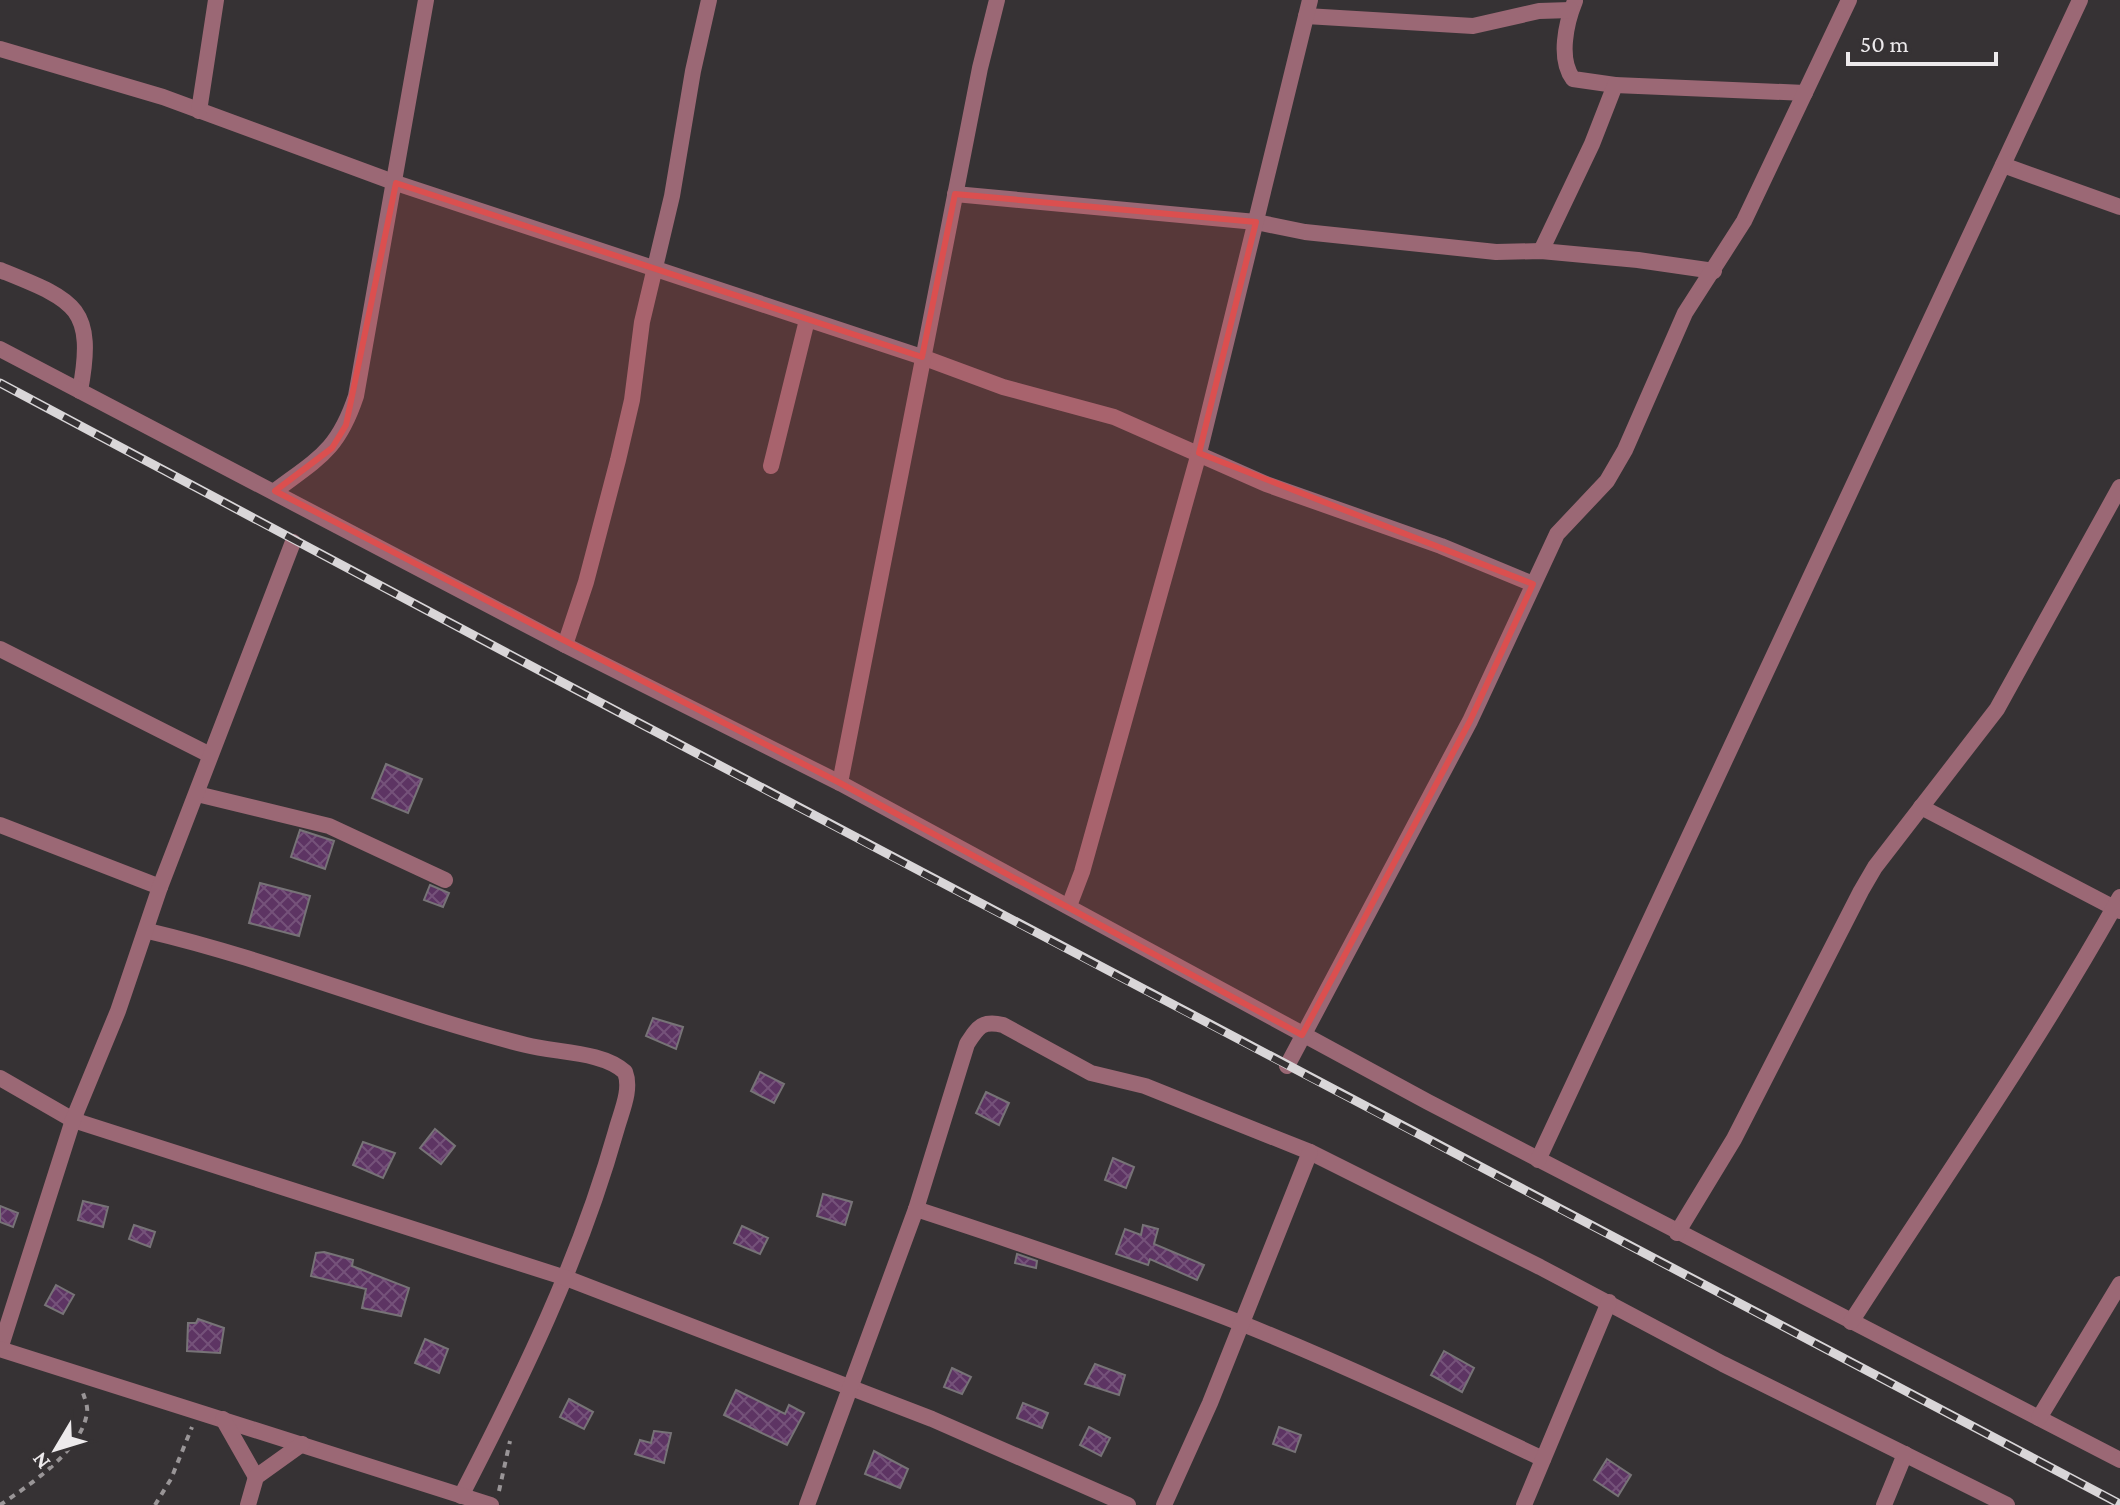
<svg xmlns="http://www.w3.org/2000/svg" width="2120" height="1505" font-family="'Crimson Pro',serif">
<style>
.building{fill:url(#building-cross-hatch);stroke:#777377;stroke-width:2}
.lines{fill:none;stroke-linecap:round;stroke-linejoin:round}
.path{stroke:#999597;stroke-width:4;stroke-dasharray:6 6;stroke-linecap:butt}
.street{stroke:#9b6875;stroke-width:16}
.rail-casing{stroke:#d9d6d8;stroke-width:9}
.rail{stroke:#363234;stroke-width:6;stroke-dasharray:18;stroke-linecap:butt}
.marked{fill:#db4f4f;fill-opacity:0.2;stroke:#db4f4f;stroke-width:6;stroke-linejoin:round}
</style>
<defs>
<pattern id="building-cross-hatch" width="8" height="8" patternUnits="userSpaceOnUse" patternTransform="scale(2)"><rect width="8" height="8" fill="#5d3463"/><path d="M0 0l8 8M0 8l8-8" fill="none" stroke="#75527a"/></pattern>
</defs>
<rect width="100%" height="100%" fill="#363234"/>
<g class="building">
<path d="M 386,764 L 422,779 L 408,813 L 372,798 Z"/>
<path d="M 300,830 L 334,841 L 325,869 L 291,857 Z"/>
<path d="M 260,883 L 310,896 L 299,936 L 249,923 Z"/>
<path d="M 430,885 L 449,893 L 443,907 L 424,900 Z"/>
<path d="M 653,1018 L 683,1027 L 676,1049 L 646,1036 Z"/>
<path d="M 760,1072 L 784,1084 L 774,1103 L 751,1091 Z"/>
<path d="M 986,1092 L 1009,1103 L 999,1125 L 976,1113 Z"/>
<path d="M 435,1129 L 455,1146 L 441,1164 L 420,1148 Z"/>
<path d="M 363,1142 L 395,1153 L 383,1178 L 353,1165 Z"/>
<path d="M 1113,1158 L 1134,1167 L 1126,1188 L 1105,1180 Z"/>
<path d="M 823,1194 L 852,1202 L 845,1225 L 817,1216 Z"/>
<path d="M 83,1201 L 108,1207 L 103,1227 L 78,1220 Z"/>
<path d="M 0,1206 L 18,1213 L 13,1227 L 0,1222 Z"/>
<path d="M 134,1225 L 155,1232 L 150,1247 L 129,1239 Z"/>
<path d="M 1143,1225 L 1158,1229 L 1154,1244 L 1204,1265 L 1197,1280 L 1150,1259 L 1148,1265 L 1116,1254 L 1125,1229 L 1141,1235 Z"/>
<path d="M 742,1226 L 768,1238 L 760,1254 L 734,1243 Z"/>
<path d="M 324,1252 L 353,1260 L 352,1266 L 409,1288 L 401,1316 L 362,1308 L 366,1289 L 311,1276 L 316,1253 Z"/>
<path d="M 1017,1254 L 1037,1261 L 1036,1268 L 1015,1263 Z"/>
<path d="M 56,1285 L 74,1295 L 63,1314 L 45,1305 Z"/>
<path d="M 198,1319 L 224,1328 L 220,1353 L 187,1351 L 188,1323 L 196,1323 Z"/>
<path d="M 425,1339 L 448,1349 L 439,1373 L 415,1363 Z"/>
<path d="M 1444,1351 L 1474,1368 L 1462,1392 L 1431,1375 Z"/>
<path d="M 1095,1364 L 1125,1375 L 1119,1395 L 1085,1384 Z"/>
<path d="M 952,1368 L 971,1377 L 962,1394 L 944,1387 Z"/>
<path d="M 736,1390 L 785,1414 L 789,1405 L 804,1413 L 787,1445 L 724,1415 Z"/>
<path d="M 569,1399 L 593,1412 L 584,1429 L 560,1417 Z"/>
<path d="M 1023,1403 L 1048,1413 L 1042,1428 L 1017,1418 Z"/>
<path d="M 1089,1427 L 1110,1438 L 1101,1456 L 1080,1445 Z"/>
<path d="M 1279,1427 L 1301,1435 L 1295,1452 L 1273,1444 Z"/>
<path d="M 654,1431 L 671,1433 L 664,1463 L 635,1454 L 640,1440 L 651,1443 Z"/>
<path d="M 874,1451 L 908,1469 L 900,1488 L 865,1474 Z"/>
<path d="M 1607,1459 L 1631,1475 L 1618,1496 L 1594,1480 Z"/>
</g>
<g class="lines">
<g class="path">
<path d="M 499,1491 L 510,1441"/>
<path d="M 0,1505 C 28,1486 83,1450 87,1412 C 88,1407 85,1399 83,1393"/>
<path d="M 155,1505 L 171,1479 L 192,1427"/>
</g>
<g class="street">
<path d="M 1575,1 C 1566,23 1558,59 1573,79 L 1615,85"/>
<path d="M 1306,16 L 1473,26 L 1539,11 L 1571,10"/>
<path d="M 0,49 L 163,97 L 396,183 L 922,357 L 1003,387 L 1114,417 L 1266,484 L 1441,546 L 1533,584"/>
<path d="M 199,111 L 216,0"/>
<path d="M 2003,165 L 2120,207"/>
<path d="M 955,194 L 1256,222 L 1305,232 L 1496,252 L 1541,251 L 1638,260 L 1714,271"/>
<path d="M 1541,251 L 1592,144 L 1615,85 L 1805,93"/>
<path d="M 0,270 C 74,300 96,306 80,391"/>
<path d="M 0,349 L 565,645 L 840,783 L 1428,1102 L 2120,1460"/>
<path d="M 771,466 L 807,320"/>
<path d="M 275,491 C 319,458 338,450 356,396 L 426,0"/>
<path d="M 565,645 L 586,582 L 618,460 L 632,400 L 642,322 L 672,196 L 693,71 L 709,0"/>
<path d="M 0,649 L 210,755"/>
<path d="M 840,783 L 980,68 L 997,0"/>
<path d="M 197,794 L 329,826 L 445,880"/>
<path d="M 1921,807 L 2120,911"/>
<path d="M 0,825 L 160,887"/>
<path d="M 1069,906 L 1082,872 L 1199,453 L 1310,0"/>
<path d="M 148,931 C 276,961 398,1013 526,1045 C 556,1053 602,1051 625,1072 C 632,1090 621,1112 616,1131 C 580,1259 522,1378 461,1496"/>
<path d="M 1287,1066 L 1470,721 L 1557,534 L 1607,481 L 1625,450 L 1685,313 L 1744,221 L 1849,0"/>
<path d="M 0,1078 L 73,1120 L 566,1278 L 932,1419 L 1128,1505"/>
<path d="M 1538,1160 L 2080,0"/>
<path d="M 916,1209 C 1026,1245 1136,1282 1243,1324 C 1345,1365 1444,1412 1543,1459"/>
<path d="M 1677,1233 L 1734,1139 L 1861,891 L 1875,867 L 1997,709 L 2120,487"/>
<path d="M 1851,1322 C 1942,1181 2038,1044 2120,897"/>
<path d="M 0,1349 L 73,1120 L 118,1011 L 160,887 L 293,542"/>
<path d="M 0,1349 L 491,1505"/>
<path d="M 2039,1418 L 2120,1284"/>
<path d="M 223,1419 L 256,1477"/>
<path d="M 248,1505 L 256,1477 L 302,1444"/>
<path d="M 807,1505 L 916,1209 L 967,1044 C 978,1027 982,1020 1003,1025 L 1091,1073 L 1145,1086 L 1310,1152 L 1540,1267 L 1723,1364 L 2007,1505"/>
<path d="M 1164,1505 L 1210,1403 L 1310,1152"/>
<path d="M 1524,1505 L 1609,1302"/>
<path d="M 1884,1505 L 1905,1454"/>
</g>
<g class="rail-casing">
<path id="rail" d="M 0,383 C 705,760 1413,1132 2120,1504"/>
</g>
<use href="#rail" class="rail"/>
</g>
<path class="marked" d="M 396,183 L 922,357 L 955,194 L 1256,222 L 1199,453 L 1533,584 L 1470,721 L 1302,1035 L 840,783 L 275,491 L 332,448 L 346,425 Z"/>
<g transform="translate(56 1449) rotate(232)" stroke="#363234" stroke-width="6" paint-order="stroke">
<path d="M0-6L14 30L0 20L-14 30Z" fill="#edeaec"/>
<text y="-12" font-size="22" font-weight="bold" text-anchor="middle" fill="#edeaec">N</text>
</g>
<path d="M1848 52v12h148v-12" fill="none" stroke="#edeaec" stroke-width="4"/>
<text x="1860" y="52" font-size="24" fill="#edeaec" stroke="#363234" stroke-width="6" paint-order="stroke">50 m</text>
</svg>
